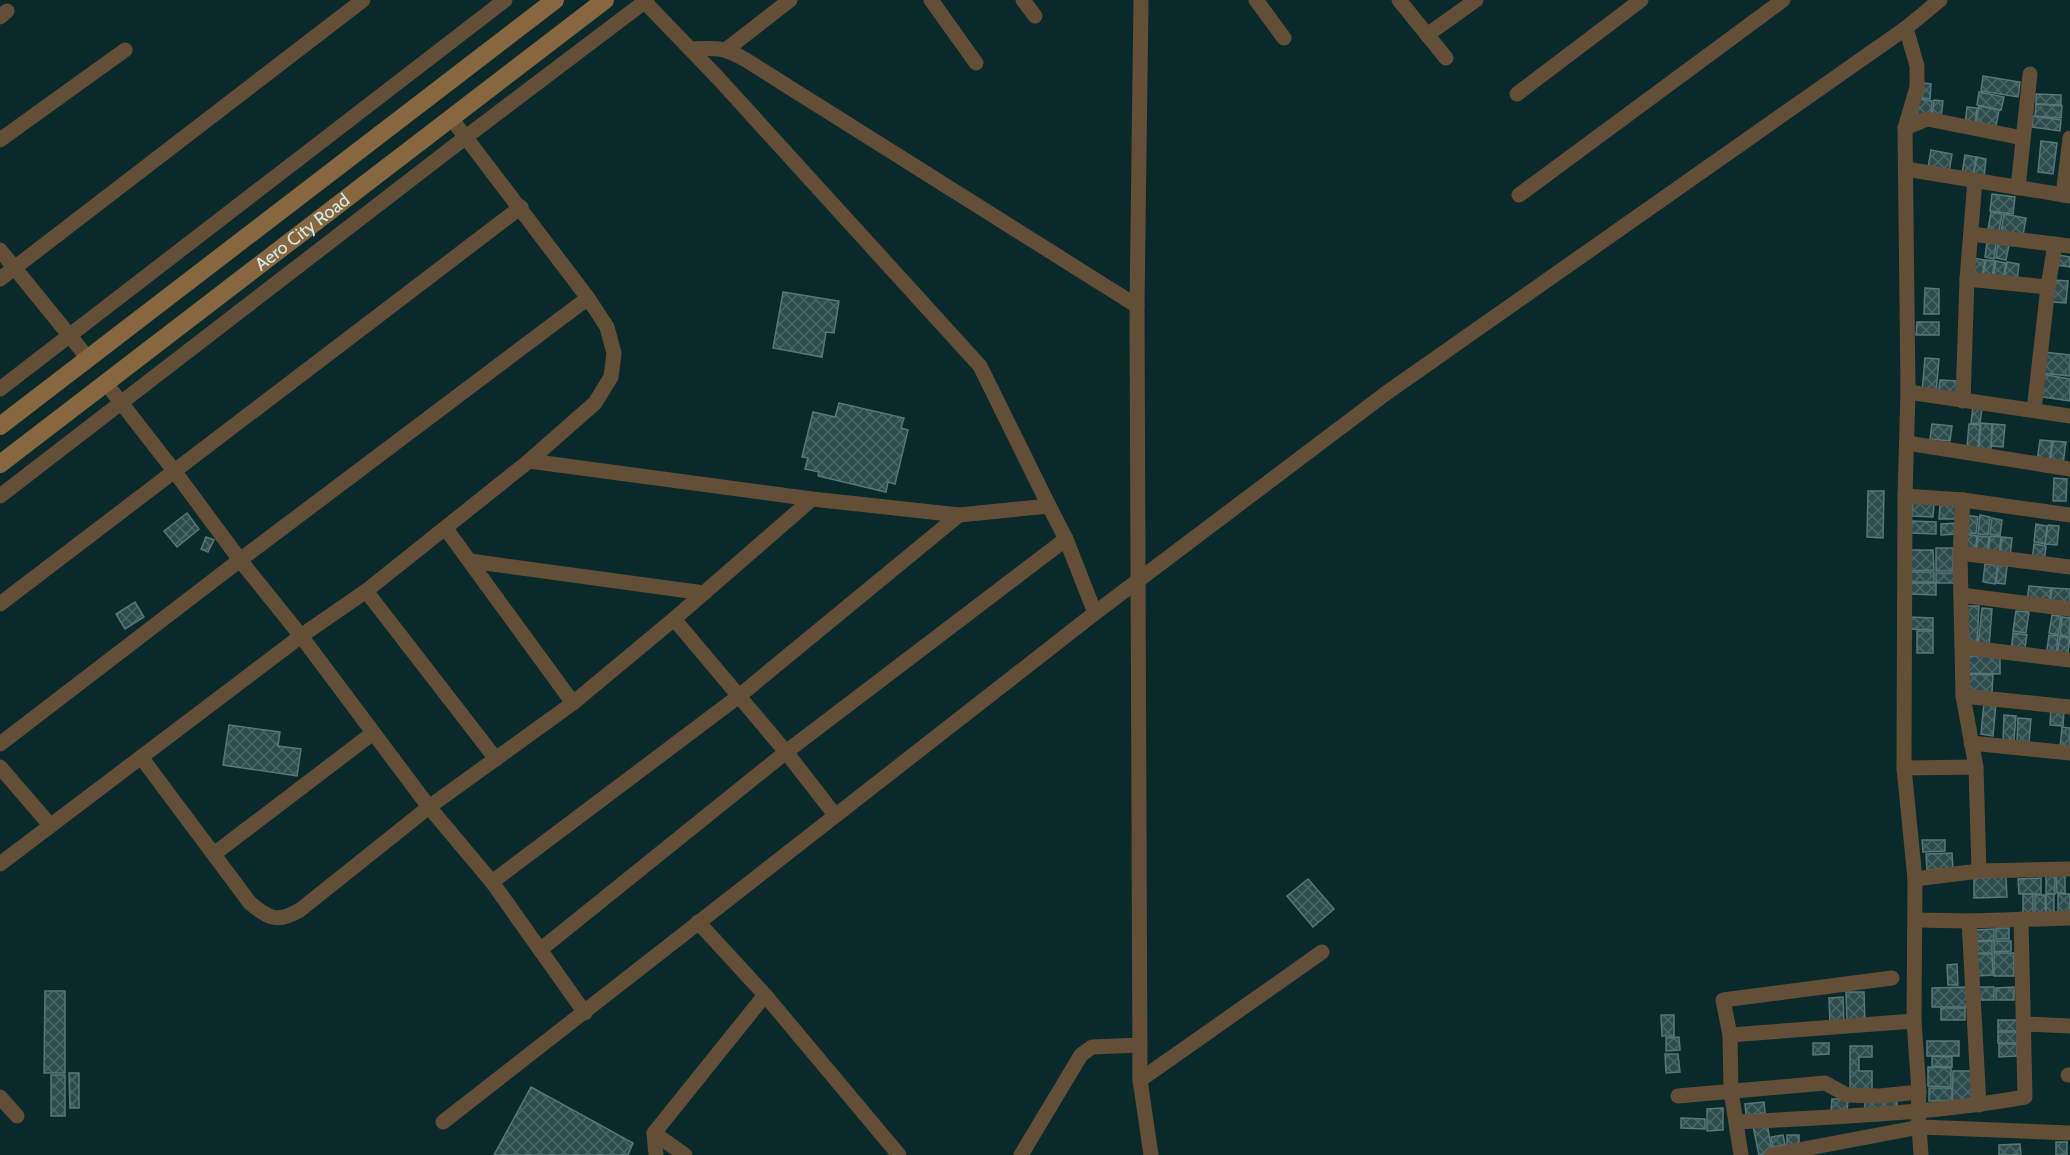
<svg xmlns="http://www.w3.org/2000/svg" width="2070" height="1155" font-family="Cabin,sans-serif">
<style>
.building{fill:url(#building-cross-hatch);stroke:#587778;stroke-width:1.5}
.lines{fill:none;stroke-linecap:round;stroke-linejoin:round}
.street{stroke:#634f37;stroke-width:15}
.secondary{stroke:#86673f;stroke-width:18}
.labels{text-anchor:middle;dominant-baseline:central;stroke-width:6;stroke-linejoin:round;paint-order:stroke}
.street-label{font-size:18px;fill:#d7e8e8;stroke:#011f20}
</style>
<defs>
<pattern id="building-cross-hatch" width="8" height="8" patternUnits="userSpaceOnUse" patternTransform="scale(1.5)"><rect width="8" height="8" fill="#2e4c4d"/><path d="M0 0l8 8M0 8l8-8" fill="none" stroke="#4c6667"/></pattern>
</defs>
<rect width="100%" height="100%" fill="#0a292a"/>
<g class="building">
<path d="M 1983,76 L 2020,82 L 2018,97 L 1981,91 Z"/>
<path d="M 1923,83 L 1931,84 L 1930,99 L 1922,98 Z"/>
<path d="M 1979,92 L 2004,97 L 2001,110 L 1977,105 Z"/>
<path d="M 2036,94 L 2061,95 L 2061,105 L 2036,104 Z"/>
<path d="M 1918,99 L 1932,101 L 1931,117 L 1917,116 Z"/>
<path d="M 1934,100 L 1943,101 L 1941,118 L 1932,117 Z"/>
<path d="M 2036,104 L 2062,106 L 2061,118 L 2035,116 Z"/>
<path d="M 1979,106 L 1999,110 L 1996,126 L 1976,122 Z"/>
<path d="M 1967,107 L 1977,108 L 1975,126 L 1965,125 Z"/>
<path d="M 2033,116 L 2061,120 L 2060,131 L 2032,127 Z"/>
<path d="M 2041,141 L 2057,143 L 2053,174 L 2038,172 Z"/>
<path d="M 1931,150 L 1952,154 L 1949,172 L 1928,168 Z"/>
<path d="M 1965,155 L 1976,157 L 1973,176 L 1962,174 Z"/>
<path d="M 1977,157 L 1986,159 L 1984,178 L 1973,176 Z"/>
<path d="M 1992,194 L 2015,197 L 2013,214 L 1990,211 Z"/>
<path d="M 1991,212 L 2002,214 L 1999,231 L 1988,229 Z"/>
<path d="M 2004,214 L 2026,218 L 2023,236 L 2001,232 Z"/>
<path d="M 1987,242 L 1996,244 L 1994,259 L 1985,257 Z"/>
<path d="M 1998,243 L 2009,245 L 2006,260 L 1996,258 Z"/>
<path d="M 2058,255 L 2070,257 L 2070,267 L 2057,265 Z"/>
<path d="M 1973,258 L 1985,260 L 1982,276 L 1971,274 Z"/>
<path d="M 1986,260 L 1995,261 L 1992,276 L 1983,275 Z"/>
<path d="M 1996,261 L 2006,263 L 2003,279 L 1993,277 Z"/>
<path d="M 2007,262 L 2019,264 L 2017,281 L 2004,279 Z"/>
<path d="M 2053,280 L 2068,281 L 2066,303 L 2051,302 Z"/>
<path d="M 1925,288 L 1939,289 L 1939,314 L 1924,314 Z"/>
<path d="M 783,292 L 839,301 L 834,333 L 826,332 L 822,357 L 773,348 Z"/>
<path d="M 1917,322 L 1939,322 L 1939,335 L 1916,335 Z"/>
<path d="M 2044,352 L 2070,355 L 2070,376 L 2041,373 Z"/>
<path d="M 1925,358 L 1939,359 L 1936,393 L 1922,392 Z"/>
<path d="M 2041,374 L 2070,379 L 2070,401 L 2037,396 Z"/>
<path d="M 1940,380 L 1957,381 L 1956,397 L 1938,395 Z"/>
<path d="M 839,403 L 904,418 L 901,428 L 908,430 L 895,484 L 888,482 L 886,492 L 818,476 L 819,472 L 805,469 L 808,458 L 802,457 L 813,412 L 835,417 Z"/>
<path d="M 1973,406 L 1982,407 L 1980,424 L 1971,423 Z"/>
<path d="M 1981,423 L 1992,424 L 1991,450 L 1979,449 Z"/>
<path d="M 1932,424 L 1952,426 L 1950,441 L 1930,439 Z"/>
<path d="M 1969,424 L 1980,425 L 1978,449 L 1967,447 Z"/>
<path d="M 1993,424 L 2005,425 L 2003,447 L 1991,446 Z"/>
<path d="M 2040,440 L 2052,441 L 2049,462 L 2037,461 Z"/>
<path d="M 2053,441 L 2066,442 L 2063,464 L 2050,462 Z"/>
<path d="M 2054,478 L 2067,479 L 2066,501 L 2053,501 Z"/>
<path d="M 1868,491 L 1884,491 L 1883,538 L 1867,537 Z"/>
<path d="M 1913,502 L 1934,503 L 1933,517 L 1912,516 Z"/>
<path d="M 1940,505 L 1956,506 L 1956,519 L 1939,519 Z"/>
<path d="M 187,513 L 199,529 L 177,547 L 164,531 Z"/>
<path d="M 1965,515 L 1978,517 L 1976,534 L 1963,532 Z"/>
<path d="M 1980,515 L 1990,517 L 1988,535 L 1978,534 Z"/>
<path d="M 1992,518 L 2002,520 L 2000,536 L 1990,534 Z"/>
<path d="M 1912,521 L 1936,522 L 1936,534 L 1911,533 Z"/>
<path d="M 1957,523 L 1957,534 L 1941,535 L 1941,524 Z"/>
<path d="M 2036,524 L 2047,526 L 2045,544 L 2034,542 Z"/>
<path d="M 2048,525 L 2059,526 L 2057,545 L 2045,544 Z"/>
<path d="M 1964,534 L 1977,536 L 1975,553 L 1962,551 Z"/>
<path d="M 1978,536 L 1989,537 L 1987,554 L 1976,553 Z"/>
<path d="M 1990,536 L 2001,537 L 1999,556 L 1988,555 Z"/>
<path d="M 206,537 L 214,540 L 208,552 L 201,549 Z"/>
<path d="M 2002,537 L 2012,538 L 2010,557 L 2000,555 Z"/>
<path d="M 2034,544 L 2046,546 L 2044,562 L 2032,561 Z"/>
<rect x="1936" y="548" width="17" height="23"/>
<path d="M 1910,550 L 1933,550 L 1934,570 L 1911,571 Z"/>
<path d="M 1985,564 L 1998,565 L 1995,584 L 1983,582 Z"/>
<path d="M 1998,565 L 2007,566 L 2005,584 L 1996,583 Z"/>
<path d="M 1910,572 L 1934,572 L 1934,582 L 1911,582 Z"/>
<rect x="1936" y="573" width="18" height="10"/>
<path d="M 1910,583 L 1936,583 L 1936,595 L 1910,594 Z"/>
<path d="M 2029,586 L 2051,588 L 2049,604 L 2027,601 Z"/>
<path d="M 2052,588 L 2070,589 L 2070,606 L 2050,604 Z"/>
<path d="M 135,602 L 144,617 L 125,629 L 116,614 Z"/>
<path d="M 1965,606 L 1979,606 L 1977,644 L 1964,644 Z"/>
<path d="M 1982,608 L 1992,609 L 1989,647 L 1978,646 Z"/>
<path d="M 2016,611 L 2029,612 L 2026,633 L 2013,631 Z"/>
<path d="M 2052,615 L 2061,616 L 2058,635 L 2049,633 Z"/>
<path d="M 1910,617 L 1933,618 L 1933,630 L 1910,629 Z"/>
<path d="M 2062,617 L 2070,618 L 2069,637 L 2060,635 Z"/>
<rect x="1917" y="631" width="16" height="22"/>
<path d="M 2013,633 L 2027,635 L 2024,654 L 2011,652 Z"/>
<path d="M 2049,635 L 2058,636 L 2056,656 L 2046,656 Z"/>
<path d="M 2060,636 L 2070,638 L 2067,658 L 2057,656 Z"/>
<path d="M 1967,656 L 2000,656 L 2000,674 L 1967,673 Z"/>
<path d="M 1967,674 L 1993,675 L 1992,692 L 1966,691 Z"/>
<path d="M 1984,702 L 1996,703 L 1993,736 L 1981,734 Z"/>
<path d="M 2051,708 L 2064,709 L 2063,726 L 2050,725 Z"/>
<path d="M 2004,715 L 2016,716 L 2014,740 L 2003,740 Z"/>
<path d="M 2018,718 L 2031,719 L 2029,742 L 2017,741 Z"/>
<path d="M 229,725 L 280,732 L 278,746 L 301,749 L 297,776 L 223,765 Z"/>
<path d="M 2062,727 L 2070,728 L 2070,749 L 2060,748 Z"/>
<path d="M 1922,840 L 1945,840 L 1945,851 L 1923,852 Z"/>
<path d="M 1952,853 L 1953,868 L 1927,870 L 1926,854 Z"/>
<rect x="2046" y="875" width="9" height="19"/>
<path d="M 2056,875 L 2065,875 L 2065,893 L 2057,893 Z"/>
<path d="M 2006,877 L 2007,897 L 1974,898 L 1974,878 Z"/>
<path d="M 2041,878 L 2041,894 L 2019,894 L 2018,879 Z"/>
<path d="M 1308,879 L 1334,909 L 1313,927 L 1287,896 Z"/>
<rect x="2023" y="894" width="10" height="23"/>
<rect x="2046" y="894" width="8" height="23"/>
<rect x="2058" y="894" width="12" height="22"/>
<path d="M 2035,895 L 2045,895 L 2046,917 L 2035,918 Z"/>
<rect x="1996" y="928" width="13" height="11"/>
<path d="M 1994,929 L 1994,940 L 1975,941 L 1975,930 Z"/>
<path d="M 1992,941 L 1992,953 L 1975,953 L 1974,942 Z"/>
<path d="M 1994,941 L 2011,941 L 2011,951 L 1994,952 Z"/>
<rect x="1994" y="953" width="20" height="23"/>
<path d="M 1976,954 L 1992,954 L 1993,975 L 1977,976 Z"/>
<path d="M 1957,964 L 1958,985 L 1948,985 L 1947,965 Z"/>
<path d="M 1966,987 L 1967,1007 L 1932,1007 L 1932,988 Z"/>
<rect x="1976" y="987" width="18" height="13"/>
<path d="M 2014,987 L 2014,1000 L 1996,1000 L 1996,988 Z"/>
<path d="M 45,991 L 65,991 L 65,1073 L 44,1073 Z"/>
<path d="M 1846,992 L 1864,992 L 1865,1021 L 1847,1022 Z"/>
<path d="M 1843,997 L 1844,1024 L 1830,1024 L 1829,998 Z"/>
<rect x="1941" y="1008" width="24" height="12"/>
<path d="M 1661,1015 L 1674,1015 L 1674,1036 L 1662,1036 Z"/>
<rect x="1998" y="1020" width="19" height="11"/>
<rect x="1998" y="1032" width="19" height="11"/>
<path d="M 1679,1037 L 1680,1050 L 1666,1051 L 1666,1038 Z"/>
<rect x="1927" y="1041" width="32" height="15"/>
<path d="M 1813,1043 L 1829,1043 L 1829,1054 L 1813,1055 Z"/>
<path d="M 1999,1044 L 2017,1044 L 2017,1056 L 1999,1057 Z"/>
<path d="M 1850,1046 L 1872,1046 L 1872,1057 L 1859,1057 L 1859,1071 L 1872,1071 L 1872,1091 L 1850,1091 Z"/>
<path d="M 1665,1054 L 1678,1054 L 1680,1072 L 1666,1073 Z"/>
<path d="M 1932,1056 L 1952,1057 L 1952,1067 L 1932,1066 Z"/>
<path d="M 1928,1067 L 1951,1068 L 1951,1087 L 1928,1086 Z"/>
<path d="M 1953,1071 L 1972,1071 L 1972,1102 L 1952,1102 Z"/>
<path d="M 69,1073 L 79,1073 L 79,1108 L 70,1108 Z"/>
<rect x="51" y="1075" width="14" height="41"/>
<path d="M 531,1087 L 633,1143 L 628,1155 L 494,1155 Z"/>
<rect x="1929" y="1088" width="23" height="13"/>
<path d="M 1832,1099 L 1848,1099 L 1847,1112 L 1831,1111 Z"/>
<path d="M 1865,1100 L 1897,1101 L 1897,1112 L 1865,1111 Z"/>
<path d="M 1764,1102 L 1765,1113 L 1746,1115 L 1745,1104 Z"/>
<path d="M 1723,1108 L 1723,1130 L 1707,1131 L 1707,1109 Z"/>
<path d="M 1681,1118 L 1705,1119 L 1705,1129 L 1681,1128 Z"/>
<path d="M 1767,1123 L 1772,1152 L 1759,1155 L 1753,1126 Z"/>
<path d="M 1783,1135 L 1785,1145 L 1773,1147 L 1771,1137 Z"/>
<rect x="1787" y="1135" width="12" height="12"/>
<rect x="2056" y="1142" width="11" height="13"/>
<path d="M 2020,1144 L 2021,1155 L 1999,1155 L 1999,1145 Z"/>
</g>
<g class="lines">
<g class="street">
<path d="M 643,0 L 719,79 L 980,366 L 1049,506"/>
<path d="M 931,0 L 976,63"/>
<path d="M 1023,0 L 1035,16"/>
<path d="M 1141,0 L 1137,306 L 1140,1080 L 1151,1155"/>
<path d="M 1256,0 L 1284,38"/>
<path d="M 1399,0 L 1446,58"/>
<path d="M 0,17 L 7,11"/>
<path d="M 1906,28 L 1917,66 L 1917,87 L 1905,128 L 1908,392 L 1905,496 L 1904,768 L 1915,879 L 1914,1021 L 1919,1092 L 1918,1112 L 1921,1155"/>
<path d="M 1427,35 L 1476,0"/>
<path d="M 691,49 C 717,48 723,47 746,60 L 1137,306"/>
<path d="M 727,49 L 790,0"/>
<path d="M 1517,94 L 1641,0"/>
<path d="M 451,118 L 588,298 L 607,327 L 614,353 L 611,377 L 595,403 L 529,461 L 812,499 L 959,515 L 1049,506 L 1066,539 L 1095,613"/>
<path d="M 1905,128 L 1927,119 L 2023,138"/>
<path d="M 0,140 L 125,50"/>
<path d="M 1906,169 L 2070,196"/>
<path d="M 2018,188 L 2030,74"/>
<path d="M 1519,195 L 1783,0"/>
<path d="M 2063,195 L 2070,138"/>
<path d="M 1971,234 L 2070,246"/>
<path d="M 0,250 L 87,357"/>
<path d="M 0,279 L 363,0"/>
<path d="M 1967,279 L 2048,287"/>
<path d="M 0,389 L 505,0"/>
<path d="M 1908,392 L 2070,416"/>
<path d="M 1963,401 L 1967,279 L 1975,180"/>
<path d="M 2034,410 L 2048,287 L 2055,244"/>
<path d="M 1907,443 L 2070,469"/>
<path d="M 529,461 L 366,591 L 301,636 L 429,807 L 492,882 L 585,1013"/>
<path d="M 0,496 L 466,137 L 647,0"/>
<path d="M 1905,496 L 1963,500 L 2070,515"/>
<path d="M 1963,500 L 1960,553 L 1963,696 L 1976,767 L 1979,871"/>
<path d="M 446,529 L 573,703"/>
<path d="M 1960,553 L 2070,567"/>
<path d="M 470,561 L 704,593"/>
<path d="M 366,591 L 496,759"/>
<path d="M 1961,595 L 2070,609"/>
<path d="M 0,604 L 521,207"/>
<path d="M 674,619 L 786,752 L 835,815"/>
<path d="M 1962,647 L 2070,660"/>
<path d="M 1963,696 L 2070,707"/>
<path d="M 1971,743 L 2070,753"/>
<path d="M 0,744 L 240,560 L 588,298"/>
<path d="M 141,757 L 250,903 C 269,919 278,923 300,910 L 429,807 L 573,703 L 674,619 L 812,499"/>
<path d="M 0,767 L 50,825"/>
<path d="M 1904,768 L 1976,767"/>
<path d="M 214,854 L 373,733"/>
<path d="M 0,864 L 301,636 L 240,560 L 175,472 L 105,382"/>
<path d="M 1915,879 L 1979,871 L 2070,869"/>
<path d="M 492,882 L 739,696 L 959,515"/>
<path d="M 1916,920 L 1969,921 L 2070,918"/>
<path d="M 1969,921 L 1979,1105"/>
<path d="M 698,922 L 765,995 L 899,1155"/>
<path d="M 540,950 L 786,752 L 1066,539"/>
<path d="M 2024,1024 L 2070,1026"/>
<path d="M 1730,1035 L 1914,1021"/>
<path d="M 2068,1075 L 2070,1075"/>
<path d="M 1140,1080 L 1322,952"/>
<path d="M 1678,1096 L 1825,1083 L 1847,1095 L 1880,1096 L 1919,1092"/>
<path d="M 0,1097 L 17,1116"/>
<path d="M 443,1122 L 1095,613 L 1385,394 L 1906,28 L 1940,0"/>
<path d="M 1737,1122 C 1833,1117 1930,1114 2025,1097 L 2021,919"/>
<path d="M 654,1133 L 656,1155"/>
<path d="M 685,1155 L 654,1133 L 765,995"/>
<path d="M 1021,1155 L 1081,1055 L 1092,1047 L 1140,1045"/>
<path d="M 1741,1155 L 1731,1091 L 1730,1035 L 1723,1000 L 1892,978"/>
<path d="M 1772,1155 L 1920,1127 L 2070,1133"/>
</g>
<g class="secondary">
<path d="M 0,426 L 555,0"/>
<path id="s1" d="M 0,464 L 605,0"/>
</g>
</g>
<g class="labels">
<g class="street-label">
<text stroke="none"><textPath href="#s1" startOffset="381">Aero City Road</textPath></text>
</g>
</g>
</svg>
